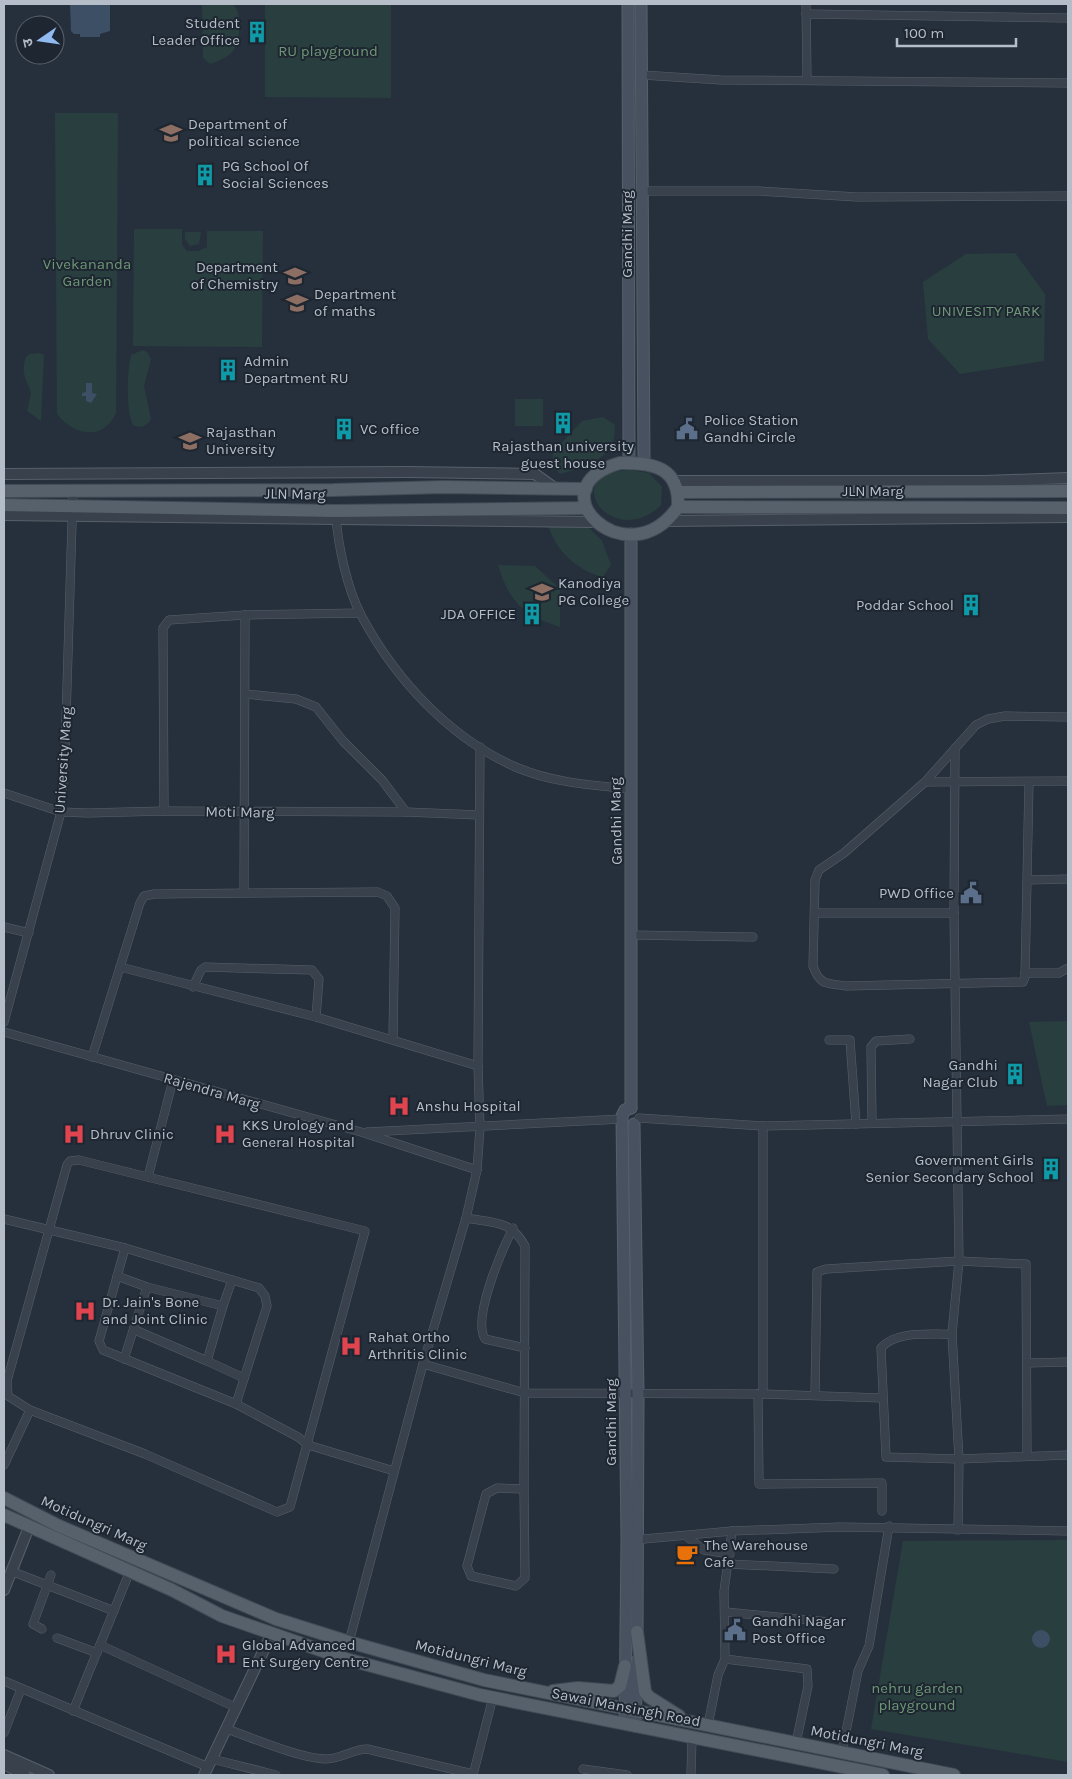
<svg xmlns="http://www.w3.org/2000/svg" width="1072" height="1779" font-family="Karla,'Noto Sans Devanagari',sans-serif">
<style>
.green{fill:#293e3e}
.water{fill:#3c4f64}
.lines{fill:none;stroke-linecap:round;stroke-linejoin:round}
.minor-casing{stroke:#57606a;stroke-width:9}
.tertiary-casing{stroke:#57606a;stroke-width:12}
.secondary-casing{stroke:#57606a;stroke-width:13}
.primary-casing{stroke:#424b55;stroke-width:14}
.minor{stroke:#39424c;stroke-width:8}
.tertiary{stroke:#39424c;stroke-width:10}
.secondary{stroke:#48515f;stroke-width:11}
.primary{stroke:#57616c;stroke-width:12}
.labels{text-anchor:middle;dominant-baseline:central;stroke-width:4;stroke-linejoin:round;paint-order:stroke}
.poi-label{font-size:15px;fill:#b5bdc8;stroke:#1e2731;text-anchor:start}
.park-label{font-size:15px;fill:#6e9776;stroke:#1e2731}
.street-label{font-size:15px;fill:#b5bdc8;stroke:#1e2731}
</style>
<rect width="100%" height="100%" fill="#26303c"/>
<g class="green">
<path d="M 202,4 L 233,4 C 239,11 239,17 239,27 C 240,49 231,57 210,64 L 203,58 Z"/>
<path d="M 265,4 L 391,4 L 391,98 L 265,97 Z"/>
<path d="M 55,113 L 118,113 L 116,413 C 103,442 73,435 57,414 Z"/>
<path d="M 134,229 L 182,229 L 182,245 L 187,251 L 198,251 L 207,247 L 207,231 L 263,231 L 262,347 L 133,346 Z"/>
<path d="M 185,232 L 201,232 L 199,244 L 190,246 L 185,239 Z"/>
<path d="M 1015,253 L 1045,294 L 1044,361 L 960,374 L 928,339 L 923,282 L 966,254 Z"/>
<path d="M 143,350 L 148,353 L 151,359 L 144,386 L 151,419 C 147,426 141,429 133,425 C 126,410 127,372 131,355 Z"/>
<path d="M 39,353 L 44,355 L 41,421 L 27,411 L 31,393 C 27,379 20,374 26,357 L 30,354 Z"/>
<rect x="515" y="399" width="28" height="27"/>
<path d="M 603,417 L 615,425 C 615,430 615,437 613,441 C 606,462 578,469 560,474 L 553,466 L 553,452 L 582,421 Z"/>
<path d="M 628,470 L 649,473 L 662,487 L 661,505 C 613,552 556,474 628,470 Z"/>
<path d="M 548,524 L 586,525 L 602,541 L 611,565 L 603,577 C 577,571 554,549 548,524 Z"/>
<path d="M 498,565 L 535,566 L 560,589 L 560,627 C 524,616 509,602 498,565 Z"/>
<path d="M 1068,1021 L 1068,1105 L 1047,1106 L 1029,1022 Z"/>
<path d="M 1068,1540 L 1068,1762 L 871,1729 L 903,1541 Z"/>
</g>
<g class="water">
<path d="M 70,4 L 110,4 L 110,31 L 100,34 L 100,37 L 80,37 L 80,34 L 74,34 L 71,31 Z"/>
<path d="M 86,383 L 92,383 L 92,393 L 97,394 L 91,403 L 86,401 L 86,396 L 82,396 L 82,393 L 86,392 Z"/>
<circle cx="1041" cy="1639" r="9"/>
</g>
<g class="lines">
<g class="minor-casing">
<g id="minor">
<path d="M 806,4 L 807,80"/>
<path d="M 806,14 L 1068,18"/>
<path d="M 642,75 L 721,80 L 1068,83"/>
<path d="M 642,191 L 759,191 L 857,197 L 1068,196"/>
<path d="M 336,516 C 338,546 347,588 361,615 C 395,679 450,739 518,768 C 554,783 592,785 630,789"/>
<path d="M 245,694 L 296,699 L 316,707 L 343,741 L 382,780 L 406,812"/>
<path d="M 955,748 L 954,913 L 959,1261 L 952,1334 L 959,1459 L 958,1530"/>
<path d="M 925,782 L 1068,781"/>
<path d="M 1029,782 L 1025,977 L 1023,982 L 846,986 C 827,983 820,986 813,966 L 815,880 L 819,870 L 844,853 L 925,782 L 976,725 L 988,719 L 1005,716 L 1068,717"/>
<path d="M 4,793 L 61,812 L 88,813 L 164,811 L 406,812 L 479,815"/>
<path d="M 164,811 L 163,628 L 169,620 L 245,615 L 360,613"/>
<path d="M 1028,880 L 1068,879"/>
<path d="M 244,892 L 245,615"/>
<path d="M 815,913 L 954,913"/>
<path d="M 4,927 L 29,933"/>
<path d="M 630,935 L 753,937"/>
<path d="M 120,967 L 316,1017 L 478,1066"/>
<path d="M 1025,973 L 1059,973 L 1068,968"/>
<path d="M 193,987 L 201,970 L 205,967 L 312,970 L 319,979 L 316,1017"/>
<path d="M 4,1022 L 61,812 L 65,752 L 73,490"/>
<path d="M 4,1032 L 361,1132 L 477,1170"/>
<path d="M 829,1040 L 850,1040 L 856,1124"/>
<path d="M 92,1057 L 140,903 L 144,896 L 154,894 L 378,892 L 387,896 L 395,908 L 393,1039"/>
<path d="M 639,1118 L 763,1126 L 1068,1119"/>
<path d="M 872,1123 L 871,1047 L 876,1041 L 910,1039"/>
<path d="M 763,1126 L 763,1394"/>
<path d="M 367,1132 L 622,1119"/>
<path d="M 79,1160 L 365,1231 L 290,1507 L 277,1512 L 145,1454 L 30,1410 L 8,1396 L 7,1381 L 67,1165 L 70,1161 Z"/>
<path d="M 148,1177 L 173,1080"/>
<path d="M 466,1218 C 493,1223 511,1220 525,1246 L 524,1489 L 497,1488 L 486,1494 L 467,1566 L 471,1576 L 516,1586 L 525,1578 L 524,1489"/>
<path d="M 4,1219 L 125,1248 L 259,1288 L 265,1296 L 267,1306 L 236,1404"/>
<path d="M 513,1228 C 502,1250 472,1318 485,1339 L 525,1348"/>
<path d="M 125,1248 L 99,1341 L 103,1350 L 236,1404 L 298,1437 L 308,1445 L 394,1471"/>
<path d="M 117,1276 L 147,1287"/>
<path d="M 223,1306 L 207,1361 L 244,1378"/>
<path d="M 135,1330 L 207,1361"/>
<path d="M 952,1334 C 931,1335 896,1330 881,1348 L 886,1457 L 959,1459 L 1068,1455"/>
<path d="M 124,1359 L 147,1287 L 223,1306 L 232,1280"/>
<path d="M 1028,1363 L 1068,1362"/>
<path d="M 423,1364 L 525,1393 L 763,1394 L 882,1398"/>
<path d="M 758,1394 L 759,1484 L 882,1483 L 882,1511"/>
<path d="M 815,1395 L 817,1272 L 826,1269 L 959,1261 L 1026,1264 L 1027,1455"/>
<path d="M 4,1465 L 30,1410"/>
<path d="M 732,1531 L 724,1591 L 725,1659 L 807,1669 L 808,1686 L 796,1743"/>
<path d="M 686,1536 L 704,1550 L 730,1554"/>
<path d="M 633,1540 L 732,1531 L 840,1527 L 1068,1531"/>
<path d="M 728,1564 L 834,1569"/>
<path d="M 11,1571 L 114,1611"/>
<path d="M 726,1612 L 829,1622"/>
<path d="M 42,1629 L 33,1624 L 51,1575"/>
<path d="M 57,1638 L 97,1653"/>
<path d="M 349,1642 L 423,1364 L 466,1218 L 477,1170 L 480,1128 L 478,1066 L 480,747"/>
<path d="M 100,1645 L 237,1708"/>
<path d="M 4,1681 L 208,1767"/>
<path d="M 73,1711 L 130,1571"/>
<path d="M 708,1725 L 718,1675 L 725,1659"/>
<path d="M 227,1729 C 253,1738 301,1759 326,1759 C 341,1759 353,1749 367,1749 L 473,1774"/>
<path d="M 4,1733 L 21,1689"/>
<path d="M 842,1752 L 858,1671 L 869,1646 L 889,1526"/>
<path d="M 212,1759 L 276,1775"/>
<path d="M 583,1769 L 627,1775"/>
<path d="M 473,1775 L 493,1697"/>
<path d="M 691,1775 L 692,1738"/>
</g>
</g>
<g class="tertiary-casing">
<g id="tertiary">
<path d="M 4,474 L 407,472 L 535,474 L 556,489"/>
<path d="M 675,481 L 985,481 L 1068,478"/>
<path d="M 4,515 L 596,522"/>
<path d="M 666,521 L 1068,517"/>
<path d="M 4,1590 L 29,1527"/>
<path d="M 4,1755 L 49,1775"/>
<path d="M 4,1764 L 25,1775"/>
<path d="M 204,1775 L 271,1635"/>
</g>
</g>
<g class="secondary-casing">
<g id="secondary">
<path d="M 628,4 L 629,463"/>
<path d="M 641,4 L 644,463"/>
<path d="M 631,1108 L 631,534"/>
<path d="M 634,1124 L 638,1395 L 637,1640"/>
<path d="M 625,1723 L 627,1540 L 622,1116 L 625,1110 L 631,1108"/>
<path d="M 635,1726 L 637,1661"/>
</g>
</g>
<g class="primary-casing">
<g id="primary">
<path d="M 620,463 C 654,462 680,468 678,507 C 627,580 532,488 620,463 Z"/>
<path d="M 4,491 L 333,490 L 444,487 L 586,489"/>
<path d="M 679,492 L 1068,491"/>
<path d="M 4,505 L 335,511 L 586,508"/>
<path d="M 678,507 L 1068,508"/>
<path d="M 4,1498 L 59,1526 L 276,1619 L 349,1642 L 484,1680 L 954,1775"/>
<path d="M 4,1515 L 172,1590 L 222,1616 L 346,1659 L 480,1695 L 883,1775"/>
<path d="M 637,1632 L 645,1692 L 649,1697 L 679,1716"/>
<path d="M 553,1691 L 578,1688 L 614,1691 L 620,1686 L 625,1666"/>
</g>
</g>
<use href="#minor" class="minor"/>
<use href="#tertiary" class="tertiary"/>
<use href="#secondary" class="secondary"/>
<use href="#primary" class="primary"/>
</g>
<defs>
<g id="building-bare" transform="scale(1.725)"><path d="M-4-6H4V6H1V3H-1V6H-4ZM-2.5-4.3h1.7v1.8h-1.7ZM.8-4.3h1.7v1.8H.8ZM-2.5-1h1.7V.8h-1.7ZM.8-1h1.7V.8H.8Z" fill="#0f9aa8" stroke="#1e2731" stroke-width="2.5" paint-order="stroke"/></g>
<g id="university-bare" transform="scale(1.725)"><path d="M0-5L7-2L0 1L-7-2ZM-4 1L0 2.5L4 1V4Q0 6-4 4Z" fill="#8d6e63" stroke="#1e2731" stroke-width="2.5" paint-order="stroke"/></g>
<g id="civic-bare" transform="scale(1.725)"><path d="M-.6-6.5H3V-4.5H.6V-3L4-1V1h2V6H-6V1h2V-1L-.6-3ZM-1.2 2.5V6h2.4V2.5Z" fill="#5c6f8a" stroke="#1e2731" stroke-width="2.5" paint-order="stroke"/></g>
<g id="hospital-bare" transform="scale(1.725)"><path d="M-5-5h3v3.5h4V-5h3V5h-3V1.5h-4V5h-3Z" fill="#e0444e" stroke="#1e2731" stroke-width="2.5" paint-order="stroke"/></g>
<g id="cafe-bare" transform="scale(1.725)"><path d="M-5.5-4.5H6V0H3Q3 3.5 0 3.5H-2.5Q-5.5 3.5-5.5 0ZM3-3.2v2h1.7v-2ZM-6 4.5H4V6H-6Z" fill="#e8710a" stroke="#1e2731" stroke-width="2.5" paint-order="stroke"/></g>
</defs>
<g fill-rule="evenodd">
<use href="#building-bare" x="257" y="32"/>
<use href="#university-bare" x="171" y="133"/>
<use href="#building-bare" x="205" y="175"/>
<use href="#university-bare" x="295" y="276"/>
<use href="#university-bare" x="297" y="303"/>
<use href="#building-bare" x="228" y="370"/>
<use href="#building-bare" x="563" y="423"/>
<use href="#building-bare" x="344" y="429"/>
<use href="#civic-bare" x="687" y="429"/>
<use href="#university-bare" x="190" y="441"/>
<use href="#university-bare" x="542" y="592"/>
<use href="#building-bare" x="971" y="605"/>
<use href="#building-bare" x="532" y="614"/>
<use href="#civic-bare" x="971" y="893"/>
<use href="#building-bare" x="1015" y="1074"/>
<use href="#hospital-bare" x="399" y="1106"/>
<use href="#hospital-bare" x="74" y="1134"/>
<use href="#hospital-bare" x="225" y="1134"/>
<use href="#building-bare" x="1051" y="1169"/>
<use href="#hospital-bare" x="85" y="1311"/>
<use href="#hospital-bare" x="351" y="1346"/>
<use href="#cafe-bare" x="687" y="1554"/>
<use href="#civic-bare" x="735" y="1630"/>
<use href="#hospital-bare" x="226" y="1654"/>
</g>
<g class="labels">
<g class="poi-label">
<text x="240" y="23" text-anchor="end">Student<tspan x="240" dy="17">Leader Office</tspan></text>
<text x="188" y="124">Department of<tspan x="188" dy="17">political science</tspan></text>
<text x="222" y="166">PG School Of<tspan x="222" dy="17">Social Sciences</tspan></text>
<text x="278" y="267" text-anchor="end">Department<tspan x="278" dy="17">of Chemistry</tspan></text>
<text x="314" y="294">Department<tspan x="314" dy="17">of maths</tspan></text>
<text x="244" y="361">Admin<tspan x="244" dy="17">Department RU</tspan></text>
<text x="704" y="420">Police Station<tspan x="704" dy="17">Gandhi Circle</tspan></text>
<text x="360" y="429">VC office</text>
<text x="206" y="432">Rajasthan<tspan x="206" dy="17">University</tspan></text>
<text x="563" y="446" text-anchor="middle">Rajasthan university<tspan x="563" dy="17">guest house</tspan></text>
<text x="558" y="583">Kanodiya<tspan x="558" dy="17">PG College</tspan></text>
<text x="954" y="605" text-anchor="end">Poddar School</text>
<text x="516" y="614" text-anchor="end">JDA OFFICE</text>
<text x="954" y="893" text-anchor="end">PWD Office</text>
<text x="998" y="1065" text-anchor="end">Gandhi<tspan x="998" dy="17">Nagar Club</tspan></text>
<text x="416" y="1106">Anshu Hospital</text>
<text x="242" y="1125">KKS Urology and<tspan x="242" dy="17">General Hospital</tspan></text>
<text x="90" y="1134">Dhruv Clinic</text>
<text x="1034" y="1160" text-anchor="end">Government Girls<tspan x="1034" dy="17">Senior Secondary School</tspan></text>
<text x="102" y="1302">Dr. Jain's Bone<tspan x="102" dy="17">and Joint Clinic</tspan></text>
<text x="368" y="1337">Rahat Ortho<tspan x="368" dy="17">Arthritis Clinic</tspan></text>
<text x="704" y="1545">The Warehouse<tspan x="704" dy="17">Cafe</tspan></text>
<text x="752" y="1621">Gandhi Nagar<tspan x="752" dy="17">Post Office</tspan></text>
<text x="242" y="1645">Global Advanced<tspan x="242" dy="17">Ent Surgery Centre</tspan></text>
</g>
<g class="park-label">
<text x="328" y="51">RU playground</text>
<text x="87" y="264">Vivekananda<tspan x="87" dy="17">Garden</tspan></text>
<text x="986" y="311">UNIVESITY PARK</text>
<text x="917" y="1688">nehru garden<tspan x="917" dy="17">playground</tspan></text>
</g>
<g class="street-label">
<text transform="translate(627 234) rotate(-90)">Gandhi Marg</text>
<text x="873" y="491">JLN Marg</text>
<text transform="translate(295 494) rotate(1)">JLN Marg</text>
<text transform="translate(63 760) rotate(-86)">University Marg</text>
<text transform="translate(240 812) rotate(1)">Moti Marg</text>
<text transform="translate(616 821) rotate(-91)">Gandhi Marg</text>
<text transform="translate(212 1091) rotate(16)">Rajendra Marg</text>
<text transform="translate(611 1422) rotate(-90)">Gandhi Marg</text>
<text transform="translate(94 1523) rotate(24)">Motidungri Marg</text>
<text transform="translate(471 1658) rotate(14)">Motidungri Marg</text>
<text transform="translate(626 1707) rotate(11)">Sawai Mansingh Road</text>
<text transform="translate(867 1741) rotate(11)">Motidungri Marg</text>
</g>
</g>
<rect width="1072" height="1779" fill="none" stroke="#b5bdc8" stroke-width="10"/>
<g transform="translate(40 40) rotate(257)"><circle r="24" fill="#1e2731" stroke="#5a636d"/>
<path d="M0-4L9 19L0 12L-9 19Z" fill="#91baf1"/>
<text y="-8" font-size="14" font-weight="bold" text-anchor="middle" fill="#b5bdc8">उ</text>
</g>
<path d="M897 38v8h119v-8" fill="none" stroke="#b5bdc8" stroke-width="2.5"/>
<text x="904" y="38" font-size="15" fill="#b5bdc8" stroke="#1e2731" stroke-width="4" paint-order="stroke">100 m</text>
</svg>
